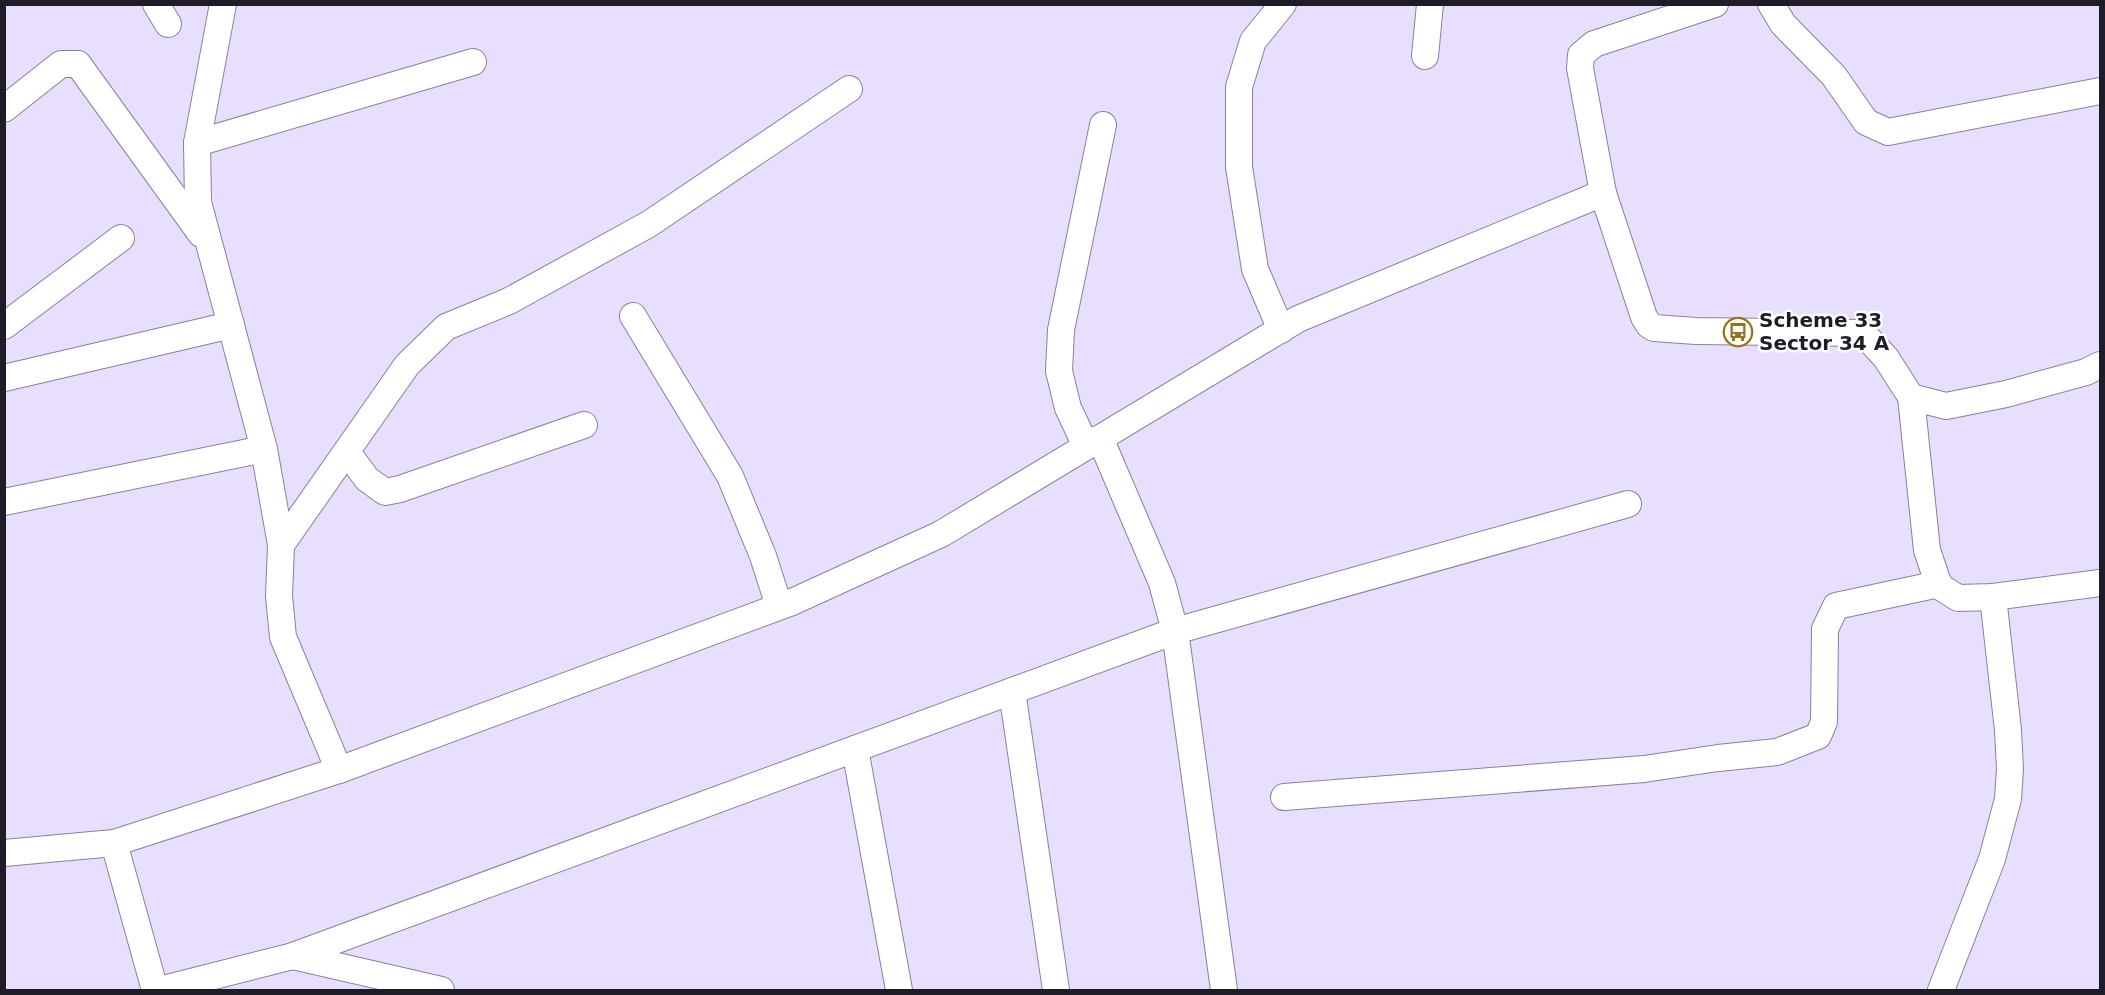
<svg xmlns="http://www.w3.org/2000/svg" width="2105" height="995" font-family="'DejaVu Sans',sans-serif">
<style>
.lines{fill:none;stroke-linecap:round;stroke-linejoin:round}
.minor-casing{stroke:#89819c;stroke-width:28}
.minor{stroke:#fff;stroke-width:26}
.labels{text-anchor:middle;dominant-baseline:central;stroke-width:5;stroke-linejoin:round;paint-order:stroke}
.poi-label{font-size:20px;font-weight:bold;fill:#201c27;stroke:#fff;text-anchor:start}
</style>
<rect width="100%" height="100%" fill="#e7dffd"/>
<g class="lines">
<g class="minor-casing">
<g id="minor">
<path d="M 156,4 L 168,24"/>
<path d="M 223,4 L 197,143 L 198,202 L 264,449 L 281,545 L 279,596 L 283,637 L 339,770"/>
<path d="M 1715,4 L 1594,44 L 1581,55 L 1580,68 L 1603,193 L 1644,317 L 1649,325 L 1654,328 L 1696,331 L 1863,333 L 1886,358 L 1911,397 L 1946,406 L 2006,394 L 2086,372 L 2100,365"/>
<path d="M 1771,4 L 1783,24 L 1834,76 L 1866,122 L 1888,132 L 2100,91"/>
<path d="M 1425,56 L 1430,4"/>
<path d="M 4,109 L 61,64 L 78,64 L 201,234"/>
<path d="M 197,143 L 473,62"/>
<path d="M 633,316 L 730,476 L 763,556 L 779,606"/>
<path d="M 4,326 L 121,238"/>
<path d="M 1281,330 L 1255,269 L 1239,167 L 1239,87 L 1253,41 L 1283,4"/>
<path d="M 4,378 L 231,325"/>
<path d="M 1911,397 L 1927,550 L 1939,586 L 1958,598 L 1993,597 L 2100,583"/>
<path d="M 1100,438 L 1162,583 L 1175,631 L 1224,990"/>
<path d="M 1086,446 L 1068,408 L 1059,371 L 1061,330 L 1103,125"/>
<path d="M 347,452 L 367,479 L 385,492 L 400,489 L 584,425"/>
<path d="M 4,502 L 264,449"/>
<path d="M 281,545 L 407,365 L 446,327 L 509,301 L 649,224 L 849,89"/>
<path d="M 1012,691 L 1056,990"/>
<path d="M 855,749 L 899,990"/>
<path d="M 1284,797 L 1644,769 L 1718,758 L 1777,752 L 1818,736 L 1824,722 L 1825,629 L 1836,606 L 1939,584"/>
<path d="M 114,843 L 155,990"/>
<path d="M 4,853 L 114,843 L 339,770 L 792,602 L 941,534 L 1298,319 L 1603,193"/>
<path d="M 293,956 L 441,990"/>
<path d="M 159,990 L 293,956 L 1175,631 L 1628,504"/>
<path d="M 1941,990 L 1992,859 L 2008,799 L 2010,769 L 2008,730 L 1993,597"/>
</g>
</g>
<use href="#minor" class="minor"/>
</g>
<defs>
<g id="bus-ring" transform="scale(1.5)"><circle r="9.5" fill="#fff" stroke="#98721d" stroke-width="1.5"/><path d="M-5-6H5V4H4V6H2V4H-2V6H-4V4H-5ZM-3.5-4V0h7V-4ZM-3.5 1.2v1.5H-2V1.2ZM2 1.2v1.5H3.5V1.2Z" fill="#98721d"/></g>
</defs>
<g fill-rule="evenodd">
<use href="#bus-ring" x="1738" y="332"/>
</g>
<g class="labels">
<g class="poi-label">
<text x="1759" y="320">Scheme 33<tspan x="1759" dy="23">Sector 34 A</tspan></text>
</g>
</g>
<rect width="2105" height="995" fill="none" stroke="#201c27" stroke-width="12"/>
</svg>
